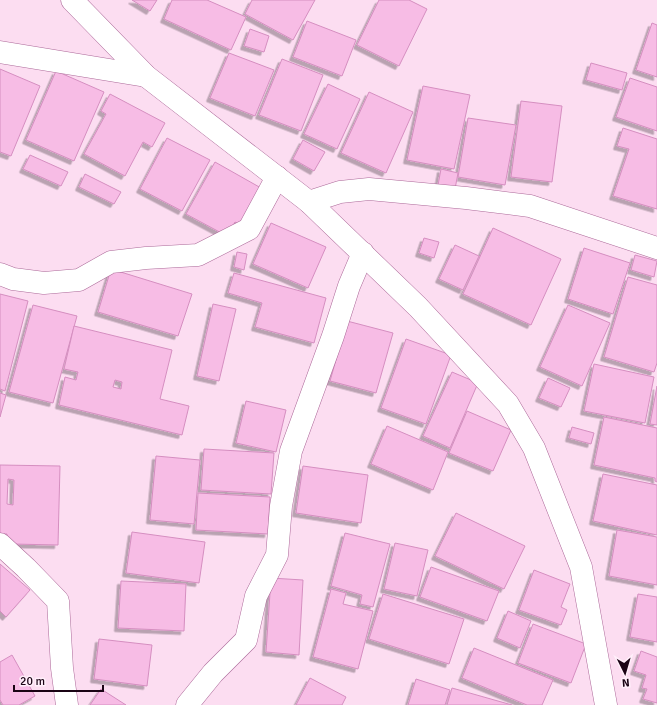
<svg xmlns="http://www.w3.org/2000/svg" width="657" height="705" font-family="Signika,sans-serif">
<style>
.building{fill:#f7bce5;stroke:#d58ec0;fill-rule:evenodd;filter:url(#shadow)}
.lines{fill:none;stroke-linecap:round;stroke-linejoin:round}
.minor-casing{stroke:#ac6999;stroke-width:23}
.minor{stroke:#fff;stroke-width:22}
</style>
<defs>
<filter id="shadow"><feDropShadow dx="-3.5" dy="3.5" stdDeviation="0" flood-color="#0004"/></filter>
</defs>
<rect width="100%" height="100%" fill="#fcddf1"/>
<g class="building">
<path d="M 132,0 L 157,0 L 150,11 Z"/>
<path d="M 172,0 L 207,0 L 246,17 L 231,50 L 164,19 Z"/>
<path d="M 252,0 L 315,0 L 293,40 L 245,14 Z"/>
<path d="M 379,0 L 409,0 L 427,9 L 399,66 L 357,45 Z"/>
<path d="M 307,21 L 356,40 L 342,76 L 293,57 Z"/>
<path d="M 652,23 L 657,25 L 657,77 L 636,70 Z"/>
<path d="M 250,29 L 269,36 L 264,52 L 244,46 Z"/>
<path d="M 229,53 L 274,70 L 255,116 L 210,98 Z"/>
<path d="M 282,59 L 323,75 L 301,131 L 259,115 Z"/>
<path d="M 591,63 L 627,73 L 622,90 L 586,80 Z"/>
<path d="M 0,69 L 40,86 L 11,156 L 0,152 Z"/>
<path d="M 56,71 L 104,92 L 74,161 L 26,140 Z"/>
<path d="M 630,78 L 657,87 L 657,131 L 616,117 Z"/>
<path d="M 328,84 L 360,99 L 337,149 L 304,134 Z"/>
<path d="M 423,86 L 470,95 L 454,169 L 407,160 Z"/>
<path d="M 369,92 L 413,112 L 386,173 L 341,153 Z"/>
<path d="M 110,94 L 165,123 L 152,147 L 143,142 L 125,176 L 84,154 L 106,114 L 101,111 Z"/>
<path d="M 521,101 L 562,106 L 552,182 L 511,177 Z"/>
<path d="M 468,118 L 516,125 L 505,185 L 458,177 Z"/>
<path d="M 623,128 L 657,139 L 657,209 L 613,196 L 629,149 L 617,146 Z"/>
<path d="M 167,138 L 210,160 L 182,211 L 140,189 Z"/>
<path d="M 303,140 L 325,152 L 314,171 L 293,159 Z"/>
<path d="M 30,155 L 68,172 L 61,186 L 23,169 Z"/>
<path d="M 215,162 L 261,188 L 240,225 L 235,222 L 227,236 L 186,214 Z"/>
<path d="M 441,169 L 458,173 L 455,189 L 438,185 Z"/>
<path d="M 85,174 L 121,192 L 114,204 L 79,187 Z"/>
<path d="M 271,223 L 326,247 L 308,288 L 253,264 Z"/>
<path d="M 493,228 L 561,259 L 531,325 L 463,294 Z"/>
<path d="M 424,238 L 439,242 L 434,258 L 419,253 Z"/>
<path d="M 455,245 L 479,256 L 463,290 L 439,279 Z"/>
<path d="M 584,248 L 630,263 L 613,314 L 568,299 Z"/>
<path d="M 237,252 L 247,254 L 244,270 L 234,267 Z"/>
<path d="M 635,255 L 657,261 L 654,277 L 631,270 Z"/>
<path d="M 111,269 L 192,294 L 178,336 L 98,312 Z"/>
<path d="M 234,273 L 326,298 L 314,343 L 255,327 L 262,303 L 228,293 Z"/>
<path d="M 628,277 L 657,285 L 657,363 L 654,372 L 604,357 Z"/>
<path d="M 0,294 L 28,301 L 5,391 L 0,389 Z"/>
<path d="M 213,304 L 236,309 L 219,381 L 197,376 Z"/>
<path d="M 33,305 L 77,316 L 53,403 L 9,392 Z"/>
<path d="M 568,305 L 610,323 L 582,386 L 540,367 Z"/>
<path d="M 347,321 L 393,333 L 376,393 L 330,381 Z"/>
<path d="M 74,326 L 172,350 L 160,399 L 189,406 L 182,435 L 59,405 L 65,377 L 76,380 L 78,372 L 64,369 ZM 115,380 L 122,382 L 121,389 L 113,387 Z"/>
<path d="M 406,339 L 451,355 L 426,424 L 381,408 Z"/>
<path d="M 594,364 L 654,377 L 645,423 L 584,411 Z"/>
<path d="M 452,372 L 478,383 L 450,448 L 423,436 Z"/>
<path d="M 548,378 L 570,388 L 561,407 L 539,398 Z"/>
<path d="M 657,386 L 657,425 L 650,424 Z"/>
<path d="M 0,393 L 6,395 L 0,417 Z"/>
<path d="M 246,401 L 286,410 L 276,452 L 236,443 Z"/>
<path d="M 467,411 L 511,430 L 493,471 L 449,453 Z"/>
<path d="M 604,417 L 657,428 L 657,482 L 655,481 L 655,478 L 594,465 Z"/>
<path d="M 387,426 L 448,452 L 433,490 L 371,464 Z"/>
<path d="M 572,427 L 594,433 L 591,444 L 569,438 Z"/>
<path d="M 204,449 L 274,453 L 271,494 L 201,490 Z"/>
<path d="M 156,456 L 200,460 L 194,524 L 150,520 Z"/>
<path d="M 0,465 L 60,466 L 58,545 L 12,544 L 7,542 L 7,534 L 0,534 ZM 8,479 L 14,480 L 13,505 L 7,504 Z"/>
<path d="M 303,466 L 368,475 L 361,523 L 296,513 Z"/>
<path d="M 603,474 L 657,485 L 657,535 L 593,521 Z"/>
<path d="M 198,493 L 270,497 L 268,534 L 196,530 Z"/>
<path d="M 456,513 L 525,546 L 504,589 L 435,556 Z"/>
<path d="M 617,530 L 657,537 L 657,585 L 609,576 Z"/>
<path d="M 132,532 L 205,542 L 199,583 L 126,573 Z"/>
<path d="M 345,533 L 390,544 L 373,607 L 360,604 L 362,595 L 331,586 Z"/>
<path d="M 395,543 L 428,550 L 417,596 L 384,589 Z"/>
<path d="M 0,564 L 30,590 L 6,617 L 0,611 Z"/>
<path d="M 431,567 L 499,591 L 487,621 L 420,597 Z"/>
<path d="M 534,570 L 570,584 L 561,607 L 567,610 L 561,625 L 519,610 Z"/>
<path d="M 271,578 L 303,580 L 299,655 L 266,652 Z"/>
<path d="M 121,581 L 186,584 L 184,631 L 118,628 Z"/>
<path d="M 331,589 L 346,593 L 343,604 L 373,611 L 358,669 L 313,657 Z"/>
<path d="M 383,594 L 464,619 L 449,664 L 369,639 Z"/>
<path d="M 638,594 L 657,597 L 657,642 L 630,637 Z"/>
<path d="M 508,611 L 531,621 L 520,648 L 497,638 Z"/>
<path d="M 533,624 L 586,644 L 571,683 L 518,663 Z"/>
<path d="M 99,639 L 152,645 L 147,686 L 94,679 Z"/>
<path d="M 474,648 L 553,680 L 542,705 L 527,705 L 462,678 Z"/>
<path d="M 641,651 L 657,657 L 657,703 L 643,699 L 647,689 L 642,688 L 646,675 L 634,671 Z"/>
<path d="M 12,655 L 35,696 L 19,705 L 3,705 L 0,700 L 0,662 Z"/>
<path d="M 310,678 L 346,697 L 342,705 L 296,705 Z"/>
<path d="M 416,679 L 450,690 L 445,705 L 408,705 Z"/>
<path d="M 452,688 L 512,705 L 447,705 Z"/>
<path d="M 101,689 L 126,705 L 90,705 Z"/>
</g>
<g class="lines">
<g class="minor-casing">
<g id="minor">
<path d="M 72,0 L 146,76 L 309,202 L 418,307 L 508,404 L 534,448 L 581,567 L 606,705"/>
<path d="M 0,52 L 146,76"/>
<path d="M 309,202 L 340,192 L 369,189 L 466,198 L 530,206 L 657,248"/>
<path d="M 0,274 L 13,279 L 44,283 L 79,280 L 111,262 L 146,258 L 198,255 L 249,229 L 277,177"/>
<path d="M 0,544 L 26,568 L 58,601 L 62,668 L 67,705"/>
<path d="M 187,705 L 213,673 L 246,640 L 256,596 L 277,555 L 281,506 L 291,451 L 333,336 L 349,286 L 363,253"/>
</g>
</g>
<use href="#minor" class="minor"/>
</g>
<g transform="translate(625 673) rotate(175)" stroke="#ffeffa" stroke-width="3" paint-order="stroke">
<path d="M0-3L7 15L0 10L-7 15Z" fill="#1a0314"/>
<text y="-6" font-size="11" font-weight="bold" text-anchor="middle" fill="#1a0314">N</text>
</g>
<path d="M14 685v6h89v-6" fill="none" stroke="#1a0314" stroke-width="2"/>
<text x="20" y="685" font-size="12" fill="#1a0314" stroke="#ffeffa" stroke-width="3" paint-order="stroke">20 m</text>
</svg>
